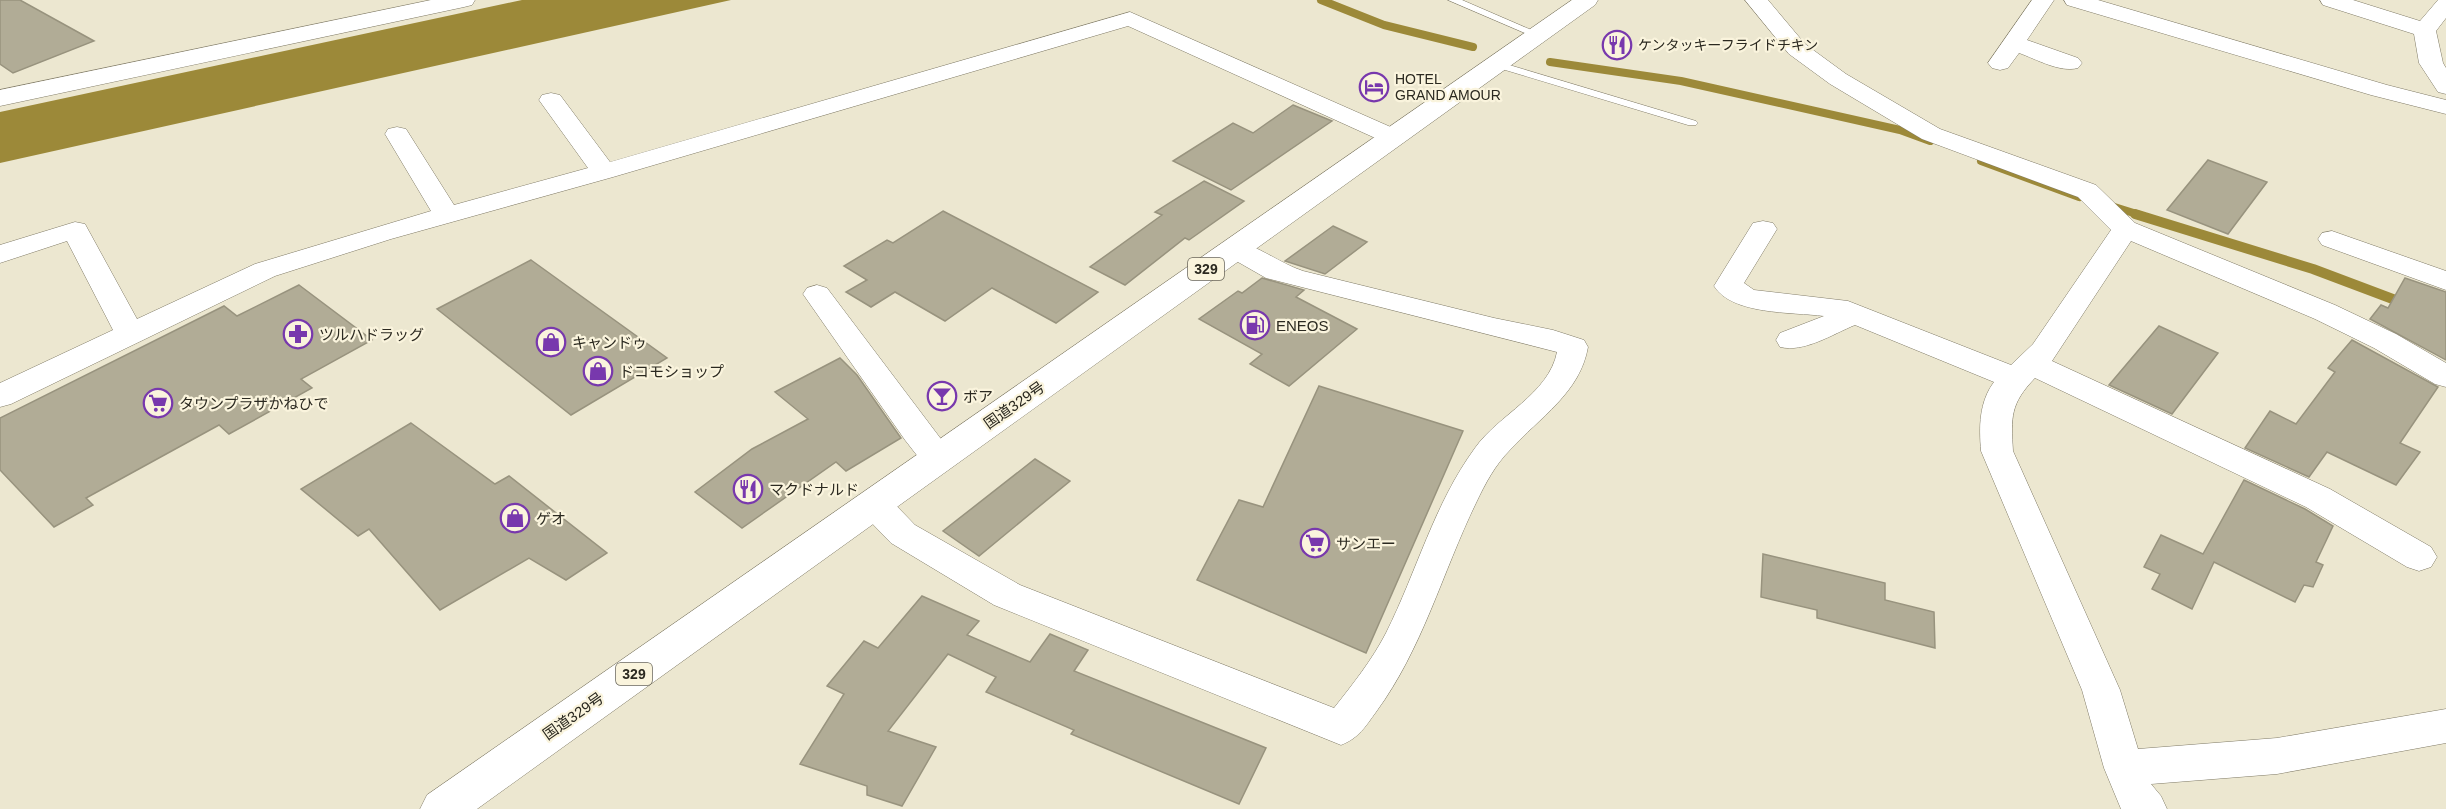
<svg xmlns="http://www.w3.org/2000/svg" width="2446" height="809" font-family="Arial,'Noto Sans JP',sans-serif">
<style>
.water{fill:#9c8939}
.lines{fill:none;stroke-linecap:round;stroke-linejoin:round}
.stream-far1{stroke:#9c8939;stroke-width:8}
.stream{stroke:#9c8939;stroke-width:10}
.building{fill:#b1ac96;stroke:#98937e;stroke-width:1.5}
.service-casing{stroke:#807b67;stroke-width:1}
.minor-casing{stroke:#807b67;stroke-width:1}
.tertiary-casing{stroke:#807b67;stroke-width:1}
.trunk-casing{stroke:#807b67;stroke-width:1}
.service{fill:#fff;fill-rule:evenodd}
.minor{fill:#fff;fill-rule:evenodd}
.tertiary{fill:#fff;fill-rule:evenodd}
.trunk{fill:#fff;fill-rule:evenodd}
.labels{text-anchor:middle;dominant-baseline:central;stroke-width:4.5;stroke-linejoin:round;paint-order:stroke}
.far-poi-label{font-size:14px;fill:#2b2920;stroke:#faf4dd;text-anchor:start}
.shield{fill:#faf4dd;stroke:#696659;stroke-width:1.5}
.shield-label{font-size:14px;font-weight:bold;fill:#2b2920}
.poi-label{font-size:15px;fill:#2b2920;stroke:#faf4dd;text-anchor:start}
.street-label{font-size:15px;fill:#2b2920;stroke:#faf4dd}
</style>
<rect width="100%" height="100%" fill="#ece7d0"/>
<path class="water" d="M 522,0 L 731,0 L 0,163 L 0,112 Z"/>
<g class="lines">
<g class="stream-far1">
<path d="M 1321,0 L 1384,25 L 1473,47"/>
<path d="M 1550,62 L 1681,81 L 1900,130 L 1930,141"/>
<path d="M 1981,161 L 2079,197"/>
<path d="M 2108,205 L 2140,215"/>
</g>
<path class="stream" d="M 2135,214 L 2313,269 L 2406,304"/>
</g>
<g class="building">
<path d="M 0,0 L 20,0 L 94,41 L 13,73 L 0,64 Z"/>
<path d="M 1293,105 L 1332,121 L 1231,190 L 1173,161 L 1233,123 L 1253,133 Z"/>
<path d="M 2208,160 L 2267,182 L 2228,234 L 2167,210 Z"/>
<path d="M 1204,181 L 1244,201 L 1189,240 L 1185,238 L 1125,285 L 1090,267 L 1162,215 L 1155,212 Z"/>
<path d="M 943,211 L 1098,292 L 1056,323 L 992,288 L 945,321 L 895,292 L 871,307 L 846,292 L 867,280 L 844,266 L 887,240 L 893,243 Z"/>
<path d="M 1333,226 L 1367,242 L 1325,274 L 1285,261 Z"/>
<path d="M 531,260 L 667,358 L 571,415 L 437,309 Z"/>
<path d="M 1262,278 L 1304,290 L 1296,297 L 1357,329 L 1289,386 L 1250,364 L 1262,354 L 1199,319 L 1238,291 L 1242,293 Z"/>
<path d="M 2405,278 L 2446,292 L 2446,360 L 2370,319 L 2381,305 L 2388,308 Z"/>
<path d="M 299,285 L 372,340 L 301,379 L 312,388 L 229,434 L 219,425 L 86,498 L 93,505 L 54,527 L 0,470 L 0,418 L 224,306 L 237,316 Z"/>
<path d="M 2159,326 L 2218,353 L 2172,414 L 2109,385 Z"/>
<path d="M 2352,340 L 2438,387 L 2400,443 L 2420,452 L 2396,485 L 2327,452 L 2309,477 L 2245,448 L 2270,411 L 2296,424 L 2335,372 L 2328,368 Z"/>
<path d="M 840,358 L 857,375 L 901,438 L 846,471 L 836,462 L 742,528 L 695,492 L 752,449 L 808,419 L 775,392 Z"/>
<path d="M 1319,386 L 1463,431 L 1366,653 L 1197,580 L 1239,500 L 1263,507 Z"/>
<path d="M 411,423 L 495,484 L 509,476 L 607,553 L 566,580 L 529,558 L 440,610 L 369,529 L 358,536 L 301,489 Z"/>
<path d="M 1035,459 L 1070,481 L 979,556 L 943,531 Z"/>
<path d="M 2244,480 L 2305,509 L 2333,526 L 2316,562 L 2323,565 L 2313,587 L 2304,585 L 2295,602 L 2214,562 L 2192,609 L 2152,589 L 2160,574 L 2144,567 L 2161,535 L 2203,554 Z"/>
<path d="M 1763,554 L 1885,583 L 1885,600 L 1934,612 L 1935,648 L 1817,618 L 1817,610 L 1761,597 Z"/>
<path d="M 922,596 L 979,621 L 967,635 L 1030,662 L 1050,634 L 1088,650 L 1074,671 L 1266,748 L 1239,804 L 1071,734 L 1074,730 L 986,692 L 996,677 L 948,654 L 888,731 L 936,747 L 902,806 L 867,795 L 867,786 L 800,764 L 844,694 L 827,686 L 864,641 L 878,648 Z"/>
</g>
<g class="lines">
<g class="service-casing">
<g id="service">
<path d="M 1448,0 L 1462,0 L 1543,35 L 1538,38 L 1534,37 Z"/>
<path d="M 1496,61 L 1696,121 L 1698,123 L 1696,125 L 1688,125 L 1492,66 L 1492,62 Z"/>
</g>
</g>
<g class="minor-casing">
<g id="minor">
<path d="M 1745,0 L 1768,0 L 1805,44 L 1846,74 L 1940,129 L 2096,185 L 2135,223 L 2335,305 L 2396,334 L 2446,363 L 2446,387 L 2435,384 L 2374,348 L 2315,319 L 2131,241 L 2052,361 L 2330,489 L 2431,547 L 2437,557 L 2431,567 L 2419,571 L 2407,567 L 2306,507 L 2035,378 C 2010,404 2011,417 2013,451 L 2120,690 L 2138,749 L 2277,738 L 2446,709 L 2446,743 L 2277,774 L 2151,784 L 2161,796 L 2167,809 L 2121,809 L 2104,768 L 2082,690 L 1981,451 C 1979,427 1979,402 1994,382 L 1855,325 C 1833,334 1804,353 1780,347 L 1776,340 L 1780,333 L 1824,316 C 1792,312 1732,315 1714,286 L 1753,223 L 1763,221 L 1773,223 L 1777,229 L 1744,283 L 1754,290 L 1848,301 L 2011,365 L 2033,344 L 2111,230 L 2078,197 L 1922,139 L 1830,84 L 1789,54 Z"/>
<path d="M 2032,0 L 2054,0 L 2027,40 L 2078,58 L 2082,63 L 2078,68 C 2060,73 2036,59 2019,53 L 2008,68 L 2000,70 L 1992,68 L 1988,63 Z"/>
<path d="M 2064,0 L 2098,0 L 2387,85 L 2446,100 L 2446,114 L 2371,95 L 2067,5 Z"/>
<path d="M 2320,0 L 2353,0 L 2420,21 L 2438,0 L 2446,0 L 2446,18 L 2436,31 L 2443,63 L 2446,68 L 2446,94 L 2438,92 L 2419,63 L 2414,34 L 2323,5 Z"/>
<path d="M 1130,12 L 1402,132 L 1406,137 L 1402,142 L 1393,145 L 1384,142 L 1128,26 L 613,177 L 391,239 L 275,276 L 11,404 L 0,407 L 0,383 L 113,330 L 67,241 L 0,263 L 0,245 L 75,222 L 85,224 L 137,319 L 255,264 L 431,211 L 385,134 L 388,129 L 397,127 L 406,129 L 454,205 L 588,168 L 539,100 L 542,95 L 551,93 L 560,95 L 610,162 Z"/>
<path d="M 2332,231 L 2446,271 L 2446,290 L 2322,245 L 2318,239 L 2322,233 Z"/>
<path d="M 1234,240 C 1259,246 1279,263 1303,271 L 1494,318 L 1553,330 L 1584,340 L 1588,347 C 1580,393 1540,417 1510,450 C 1495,465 1485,484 1476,503 C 1442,573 1423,648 1376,712 C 1365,727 1359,738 1341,745 L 994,605 L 891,543 L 862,513 L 857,504 L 862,495 L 874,491 L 886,495 L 915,525 L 1020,585 L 1334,708 C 1353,684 1372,660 1386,633 C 1417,571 1434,504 1475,448 C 1498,415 1549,394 1557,352 L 1266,278 L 1224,254 L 1220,248 L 1224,242 Z"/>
<path d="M 817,285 L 827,288 L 950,451 L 954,459 L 950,467 L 938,471 L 926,467 L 905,440 L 803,294 L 807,288 Z"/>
</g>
</g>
<g class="tertiary-casing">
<path id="tertiary" d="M 431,0 L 475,0 L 472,5 L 464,7 L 0,106 L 0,90 Z"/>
</g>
<g class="trunk-casing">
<path id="trunk" d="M 1572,0 L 1598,0 L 1595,5 L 477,809 L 420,809 L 427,795 Z"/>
</g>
<use href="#service" class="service"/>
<use href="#minor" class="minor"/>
<use href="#tertiary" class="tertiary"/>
<use href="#trunk" class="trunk"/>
</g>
<defs>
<g id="restaurant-ring" transform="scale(1.5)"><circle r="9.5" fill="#faf4dd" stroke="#7838ad" stroke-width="1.5"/><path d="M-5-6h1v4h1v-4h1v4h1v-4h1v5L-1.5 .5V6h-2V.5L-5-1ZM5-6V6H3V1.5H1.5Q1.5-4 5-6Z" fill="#7838ad"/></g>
<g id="hotel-ring" transform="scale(1.5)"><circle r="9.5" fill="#faf4dd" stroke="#7838ad" stroke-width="1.5"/><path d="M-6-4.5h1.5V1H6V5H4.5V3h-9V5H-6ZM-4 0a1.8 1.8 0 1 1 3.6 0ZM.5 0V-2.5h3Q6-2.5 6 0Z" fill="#7838ad"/></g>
<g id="fuel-ring" transform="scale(1.5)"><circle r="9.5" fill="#faf4dd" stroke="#7838ad" stroke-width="1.5"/><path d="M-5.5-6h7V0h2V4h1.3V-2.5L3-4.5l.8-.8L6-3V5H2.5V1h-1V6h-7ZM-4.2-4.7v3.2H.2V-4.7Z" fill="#7838ad"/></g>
<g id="pharmacy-ring" transform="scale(1.5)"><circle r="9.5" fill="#faf4dd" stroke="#7838ad" stroke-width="1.5"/><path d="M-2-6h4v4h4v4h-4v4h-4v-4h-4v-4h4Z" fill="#7838ad"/></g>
<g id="shop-ring" transform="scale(1.5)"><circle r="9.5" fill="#faf4dd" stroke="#7838ad" stroke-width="1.5"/><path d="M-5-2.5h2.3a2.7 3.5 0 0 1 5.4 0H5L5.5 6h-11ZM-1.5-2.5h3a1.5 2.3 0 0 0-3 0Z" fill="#7838ad"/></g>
<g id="bar-ring" transform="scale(1.5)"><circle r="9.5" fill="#faf4dd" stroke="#7838ad" stroke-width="1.5"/><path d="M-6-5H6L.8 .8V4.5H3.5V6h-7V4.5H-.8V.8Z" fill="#7838ad"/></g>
<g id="supermarket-ring" transform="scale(1.5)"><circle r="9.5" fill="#faf4dd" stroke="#7838ad" stroke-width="1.5"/><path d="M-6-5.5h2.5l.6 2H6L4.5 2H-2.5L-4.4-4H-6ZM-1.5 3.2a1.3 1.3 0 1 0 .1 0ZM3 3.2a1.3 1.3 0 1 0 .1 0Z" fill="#7838ad"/></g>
</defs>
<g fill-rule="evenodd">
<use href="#restaurant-ring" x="1617" y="45"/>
<use href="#hotel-ring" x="1374" y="87"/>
<use href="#fuel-ring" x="1255" y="325"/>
<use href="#pharmacy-ring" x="298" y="334"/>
<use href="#shop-ring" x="551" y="342"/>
<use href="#shop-ring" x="598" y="371"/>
<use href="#bar-ring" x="942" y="396"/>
<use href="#supermarket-ring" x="158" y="403"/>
<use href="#restaurant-ring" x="748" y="489"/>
<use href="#shop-ring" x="515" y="518"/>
<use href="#supermarket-ring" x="1315" y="543"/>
</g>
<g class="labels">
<g class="far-poi-label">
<text x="1638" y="45">ケンタッキーフライドチキン</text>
<text x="1395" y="79">HOTEL<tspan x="1395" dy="16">GRAND AMOUR</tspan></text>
</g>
<g class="shield">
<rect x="1188" y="258" width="36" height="22" rx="4.5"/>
<rect x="616" y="663" width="36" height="22" rx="4.5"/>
</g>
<g class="shield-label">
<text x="1206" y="269">329</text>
<text x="634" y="674">329</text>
</g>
<g class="poi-label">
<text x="1276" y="325">ENEOS</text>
<text x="319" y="334">ツルハドラッグ</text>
<text x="572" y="342">キャンドゥ</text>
<text x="619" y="371">ドコモショップ</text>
<text x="963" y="396">ボア</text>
<text x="179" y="403">タウンプラザかねひで</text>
<text x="769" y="489">マクドナルド</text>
<text x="536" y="518">ゲオ</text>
<text x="1336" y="543">サンエー</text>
</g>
<g class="street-label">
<text transform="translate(1014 405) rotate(-35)">国道329号</text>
<text transform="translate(573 716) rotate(-35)">国道329号</text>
</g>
</g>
</svg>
